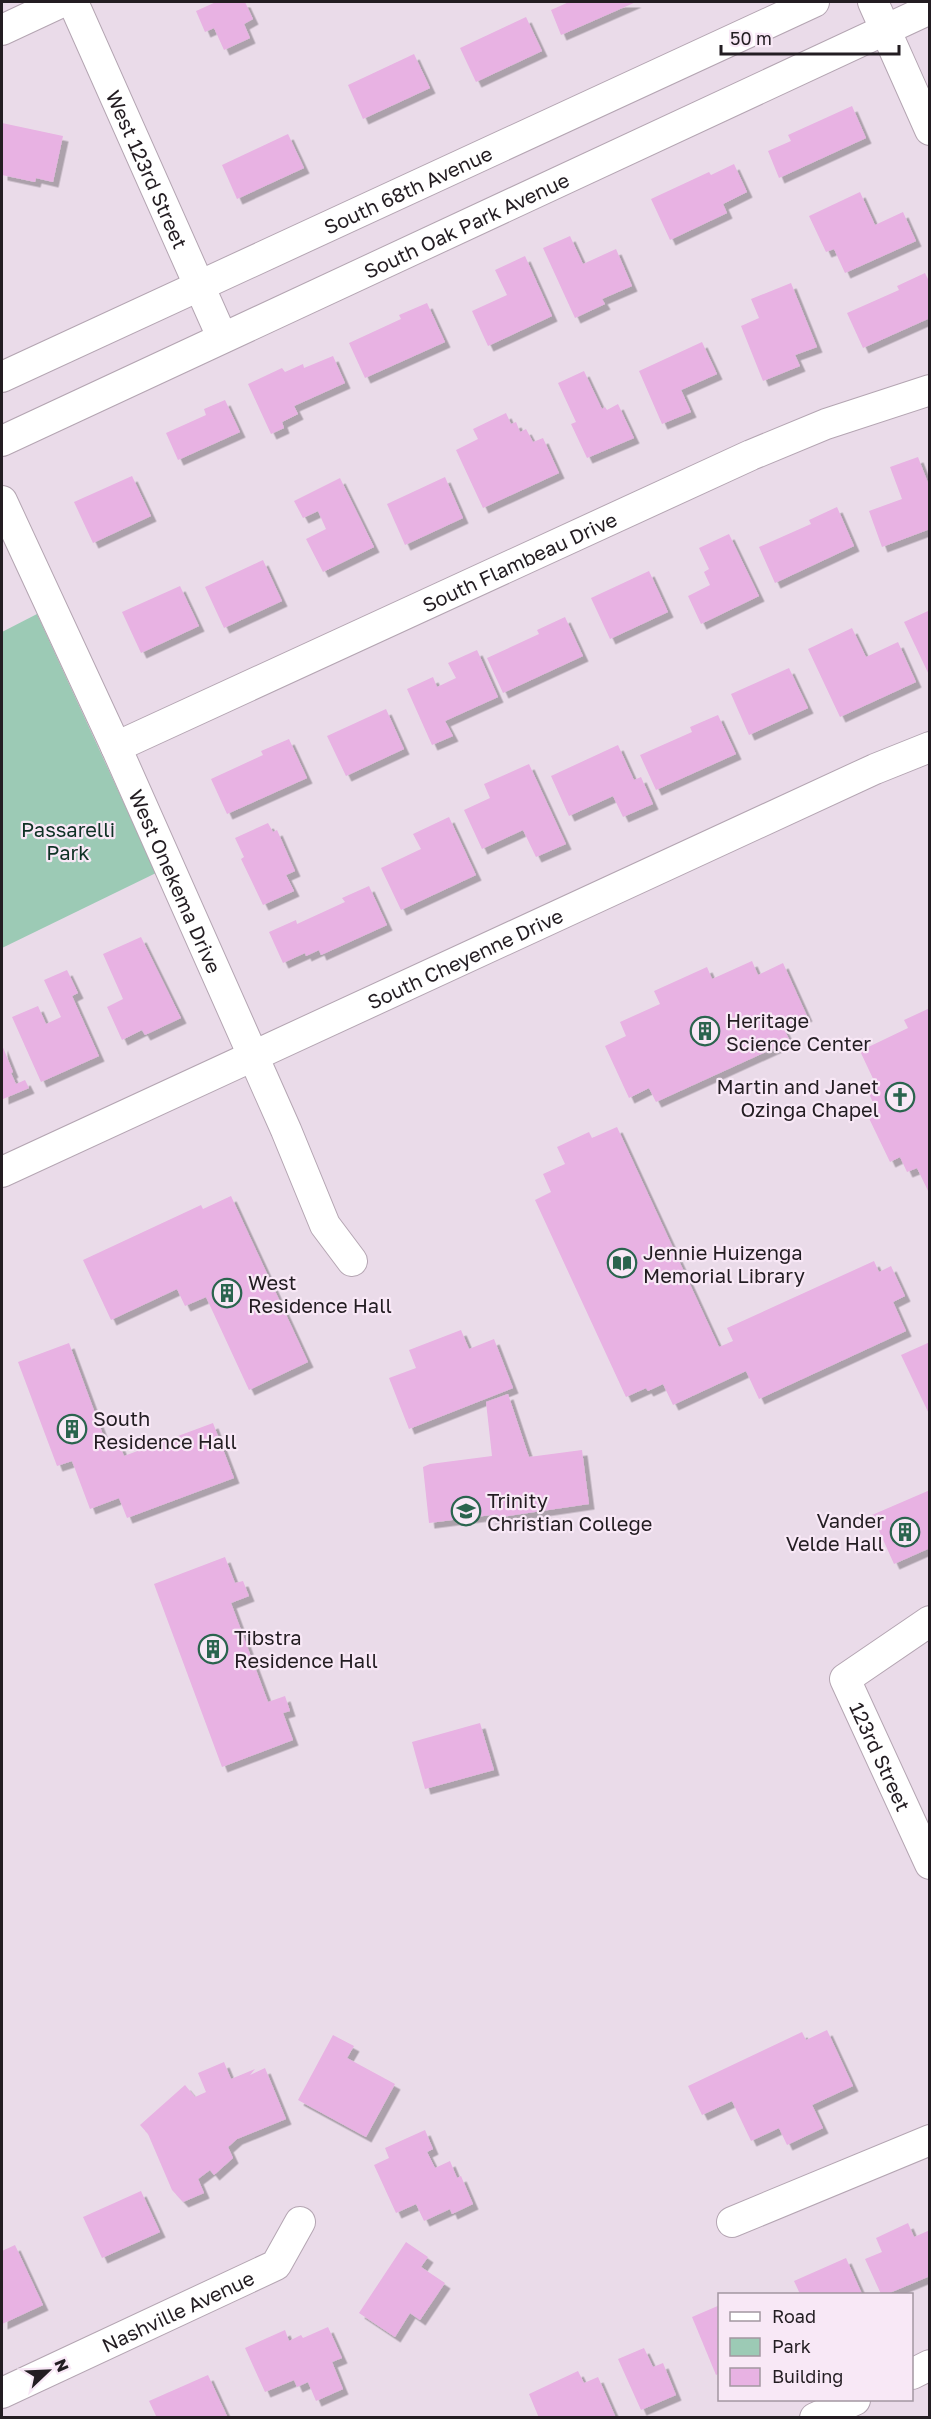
<svg xmlns="http://www.w3.org/2000/svg" width="931" height="2419" font-family="'Golos Text',sans-serif">
<style>
.green{fill:#9ccab5}
.building{fill:#e8b2e3;filter:url(#shadow)}
.lines{fill:none;stroke-linecap:round;stroke-linejoin:round}
.minor-casing{stroke:#b4a5b2;stroke-width:32}
.minor{stroke:#fff;stroke-width:30}
.labels{text-anchor:middle;dominant-baseline:central;stroke-width:4.5;stroke-linejoin:round;paint-order:stroke}
.street-label{font-size:20px;fill:#231d22;stroke:#f8e8f6}
.park-label{font-size:20px;fill:#0e3124;stroke:#f8e8f6}
.poi-label{font-size:20px;fill:#231d22;stroke:#f8e8f6;text-anchor:start}
</style>
<defs>
<filter id="shadow"><feDropShadow dx="5.5" dy="5.5" stdDeviation="0" flood-color="#0004"/></filter>
</defs>
<rect width="100%" height="100%" fill="#eadbe9"/>
<path class="green" d="M 37,614 L 156,873 L 2,948 L 2,632 Z"/>
<g class="building">
<path d="M 216,2 L 245,2 L 253,19 L 244,24 L 250,38 L 224,50 L 214,28 L 205,32 L 196,11 Z"/>
<path d="M 569,2 L 636,2 L 561,35 L 551,10 Z"/>
<path d="M 526,17 L 542,51 L 476,82 L 460,48 Z"/>
<path d="M 414,54 L 430,88 L 363,119 L 348,85 Z"/>
<path d="M 852,106 L 866,138 L 779,178 L 768,151 L 791,141 L 788,135 Z"/>
<path d="M 2,123 L 63,136 L 53,182 L 36,178 L 35,182 L 2,175 Z"/>
<path d="M 288,134 L 304,168 L 237,199 L 222,165 Z"/>
<path d="M 734,164 L 747,192 L 723,204 L 727,213 L 670,240 L 651,199 L 709,172 L 711,175 Z"/>
<path d="M 860,192 L 875,225 L 903,212 L 916,241 L 845,273 L 834,249 L 826,252 L 809,216 Z"/>
<path d="M 570,236 L 583,264 L 616,249 L 632,286 L 602,299 L 605,304 L 575,318 L 543,248 Z"/>
<path d="M 525,256 L 552,316 L 488,346 L 472,311 L 507,295 L 495,270 Z"/>
<path d="M 925,273 L 930,283 L 930,318 L 863,348 L 847,313 L 899,290 L 897,286 Z"/>
<path d="M 791,283 L 817,347 L 795,355 L 800,366 L 763,381 L 741,326 L 759,318 L 751,299 Z"/>
<path d="M 427,303 L 445,342 L 365,378 L 349,343 L 401,319 L 399,315 Z"/>
<path d="M 702,342 L 717,374 L 681,390 L 691,412 L 662,424 L 639,371 Z"/>
<path d="M 333,356 L 345,383 L 294,406 L 298,414 L 282,422 L 284,428 L 271,434 L 248,384 L 282,368 L 285,372 L 303,364 L 304,368 Z"/>
<path d="M 584,371 L 602,409 L 605,407 L 607,410 L 618,404 L 634,438 L 587,458 L 571,424 L 576,422 L 558,383 Z"/>
<path d="M 225,400 L 240,432 L 178,460 L 166,433 L 206,415 L 204,409 Z"/>
<path d="M 506,413 L 511,424 L 516,422 L 520,432 L 526,429 L 533,442 L 543,438 L 559,473 L 483,508 L 456,450 L 478,439 L 473,429 Z"/>
<path d="M 918,457 L 930,488 L 930,529 L 882,547 L 869,511 L 902,499 L 890,467 Z"/>
<path d="M 132,476 L 151,516 L 93,543 L 74,502 Z"/>
<path d="M 445,477 L 463,518 L 405,545 L 387,504 Z"/>
<path d="M 340,478 L 374,547 L 323,572 L 306,539 L 326,529 L 318,511 L 303,518 L 294,501 Z"/>
<path d="M 837,507 L 854,546 L 775,583 L 759,547 L 811,524 L 809,520 Z"/>
<path d="M 729,534 L 759,596 L 701,624 L 688,596 L 710,585 L 704,572 L 709,569 L 699,548 Z"/>
<path d="M 263,560 L 282,601 L 224,628 L 205,587 Z"/>
<path d="M 649,571 L 668,612 L 610,639 L 591,598 Z"/>
<path d="M 180,586 L 199,626 L 141,653 L 122,612 Z"/>
<path d="M 928,611 L 930,613 L 930,677 L 904,622 Z"/>
<path d="M 565,617 L 583,656 L 503,693 L 487,658 L 539,634 L 537,630 Z"/>
<path d="M 852,628 L 866,657 L 898,642 L 916,682 L 840,717 L 808,649 Z"/>
<path d="M 477,650 L 498,697 L 445,721 L 453,736 L 432,745 L 407,689 L 433,677 L 437,687 L 456,678 L 448,663 Z"/>
<path d="M 789,668 L 808,708 L 749,735 L 731,694 Z"/>
<path d="M 386,709 L 404,749 L 346,776 L 327,736 Z"/>
<path d="M 718,715 L 736,754 L 656,790 L 640,755 L 692,732 L 690,727 Z"/>
<path d="M 289,739 L 307,778 L 227,814 L 211,779 L 263,755 L 261,751 Z"/>
<path d="M 618,745 L 634,780 L 641,777 L 653,804 L 623,817 L 613,796 L 569,816 L 551,776 Z"/>
<path d="M 529,764 L 566,844 L 536,857 L 523,830 L 482,849 L 464,810 L 490,798 L 484,784 Z"/>
<path d="M 449,817 L 476,875 L 401,910 L 381,868 L 421,849 L 413,834 Z"/>
<path d="M 268,823 L 273,832 L 277,830 L 295,871 L 286,875 L 294,891 L 263,905 L 241,859 L 244,857 L 235,838 Z"/>
<path d="M 369,886 L 387,925 L 321,955 L 319,950 L 306,956 L 305,953 L 283,963 L 269,932 L 296,920 L 297,924 L 345,902 L 342,898 Z"/>
<path d="M 141,937 L 181,1018 L 145,1035 L 142,1030 L 122,1040 L 107,1007 L 123,999 L 103,954 Z"/>
<path d="M 752,961 L 758,975 L 783,963 L 807,1016 L 783,1027 L 790,1041 L 656,1102 L 649,1088 L 629,1098 L 605,1046 L 626,1036 L 620,1022 L 660,1004 L 654,991 L 707,967 L 712,979 Z"/>
<path d="M 67,970 L 78,993 L 72,996 L 99,1056 L 41,1082 L 12,1017 L 38,1006 L 46,1024 L 61,1017 L 44,980 Z"/>
<path d="M 930,1008 L 930,1195 L 917,1168 L 907,1172 L 900,1157 L 890,1162 L 865,1110 L 874,1105 L 867,1089 L 876,1085 L 860,1051 L 908,1028 L 904,1020 Z"/>
<path d="M 2,1045 L 13,1072 L 11,1073 L 16,1084 L 25,1080 L 29,1088 L 3,1099 Z"/>
<path d="M 617,1127 L 719,1347 L 733,1341 L 727,1328 L 874,1261 L 879,1272 L 891,1266 L 905,1296 L 893,1302 L 906,1331 L 759,1399 L 746,1371 L 673,1405 L 663,1384 L 648,1391 L 646,1388 L 626,1397 L 535,1200 L 551,1192 L 543,1174 L 565,1164 L 557,1147 L 589,1132 L 592,1138 Z"/>
<path d="M 231,1196 L 308,1362 L 249,1390 L 206,1297 L 185,1306 L 177,1289 L 111,1320 L 83,1260 L 201,1205 L 203,1209 Z"/>
<path d="M 461,1330 L 469,1349 L 494,1339 L 513,1388 L 409,1429 L 389,1378 L 416,1368 L 409,1350 Z"/>
<path d="M 930,1342 L 930,1416 L 901,1355 Z"/>
<path d="M 69,1343 L 105,1440 L 116,1436 L 124,1456 L 213,1423 L 234,1478 L 127,1518 L 119,1498 L 90,1509 L 72,1461 L 57,1466 L 18,1362 Z"/>
<path d="M 508,1394 L 529,1457 L 582,1450 L 589,1504 L 488,1519 L 499,1514 L 429,1523 L 423,1467 L 430,1464 L 492,1456 L 486,1402 Z"/>
<path d="M 930,1490 L 930,1548 L 894,1564 L 872,1515 Z"/>
<path d="M 225,1557 L 235,1583 L 243,1581 L 249,1596 L 231,1603 L 268,1702 L 285,1696 L 290,1711 L 283,1713 L 293,1740 L 222,1767 L 154,1584 Z"/>
<path d="M 480,1723 L 494,1770 L 425,1789 L 412,1742 Z"/>
<path d="M 827,2030 L 853,2086 L 812,2105 L 823,2128 L 787,2145 L 779,2128 L 751,2141 L 732,2101 L 702,2115 L 688,2086 L 802,2032 L 806,2040 Z"/>
<path d="M 333,2035 L 354,2046 L 347,2058 L 395,2084 L 366,2137 L 298,2100 Z"/>
<path d="M 224,2062 L 231,2079 L 255,2069 L 250,2075 L 265,2068 L 286,2119 L 237,2139 L 228,2147 L 233,2158 L 214,2175 L 210,2170 L 198,2179 L 204,2193 L 183,2202 L 172,2190 L 148,2134 L 140,2125 L 185,2085 L 195,2097 L 206,2092 L 198,2073 Z"/>
<path d="M 425,2130 L 433,2149 L 427,2152 L 435,2168 L 450,2161 L 457,2178 L 461,2176 L 473,2204 L 452,2214 L 450,2209 L 424,2221 L 416,2204 L 396,2213 L 374,2165 L 389,2158 L 385,2148 Z"/>
<path d="M 141,2191 L 160,2232 L 102,2258 L 83,2217 Z"/>
<path d="M 908,2223 L 914,2237 L 930,2230 L 930,2276 L 887,2294 L 881,2294 L 865,2259 L 882,2252 L 876,2238 Z"/>
<path d="M 406,2242 L 428,2257 L 421,2267 L 445,2283 L 420,2320 L 410,2313 L 395,2337 L 359,2313 Z"/>
<path d="M 15,2245 L 43,2305 L 2,2324 L 2,2251 Z"/>
<path d="M 846,2258 L 862,2294 L 800,2294 L 794,2281 Z"/>
<path d="M 720,2305 L 720,2373 L 716,2375 L 692,2317 Z"/>
<path d="M 328,2327 L 342,2358 L 332,2362 L 343,2389 L 316,2401 L 308,2382 L 297,2387 L 294,2380 L 265,2392 L 245,2348 L 285,2330 L 289,2341 L 301,2335 L 303,2338 Z"/>
<path d="M 644,2348 L 653,2367 L 663,2363 L 676,2395 L 641,2410 L 618,2359 Z"/>
<path d="M 578,2371 L 584,2383 L 598,2377 L 616,2418 L 539,2418 L 529,2394 Z"/>
<path d="M 208,2375 L 227,2416 L 157,2418 L 149,2401 Z"/>
</g>
<g class="lines">
<g class="minor-casing">
<g id="minor">
<path id="s1" d="M 73,2 L 222,337"/>
<path d="M 873,2 L 930,130"/>
<path d="M 2,30 L 62,2"/>
<path id="s2" d="M 2,377 L 814,2"/>
<path id="s3" d="M 2,441 L 930,9"/>
<path id="s4" d="M 2,501 L 116,747 L 286,1130 L 325,1225 L 352,1261"/>
<path id="s5" d="M 116,747 L 751,455 L 826,424 L 930,390"/>
<path id="s6" d="M 2,1172 L 875,769 L 930,747"/>
<path id="s7" d="M 930,1621 L 845,1679 L 930,1864"/>
<path d="M 732,2222 L 930,2140"/>
<path d="M 912,2374 L 930,2365"/>
<path id="s8" d="M 2,2393 L 276,2265 L 300,2222"/>
<path d="M 815,2418 L 855,2400"/>
</g>
</g>
<use href="#minor" class="minor"/>
</g>
<defs>
<g id="building-ring" transform="scale(1.5)"><circle r="9.5" fill="#f8e8f6" stroke="#2a644e" stroke-width="1.5"/><path d="M-4-6H4V6H1V3H-1V6H-4ZM-2.5-4.3h1.7v1.8h-1.7ZM.8-4.3h1.7v1.8H.8ZM-2.5-1h1.7V.8h-1.7ZM.8-1h1.7V.8H.8Z" fill="#2a644e"/></g>
<g id="church-ring" transform="scale(1.5)"><circle r="9.5" fill="#f8e8f6" stroke="#2a644e" stroke-width="1.5"/><path d="M-1.2-6h2.4v3.5h3.3v2.4h-3.3V6h-2.4V-.1h-3.3v-2.4h3.3Z" fill="#2a644e"/></g>
<g id="library-ring" transform="scale(1.5)"><circle r="9.5" fill="#f8e8f6" stroke="#2a644e" stroke-width="1.5"/><path d="M-6-4Q-3-5.5-.7-3.5V5Q-3 3-6 4ZM6-4Q3-5.5 .7-3.5V5Q3 3 6 4Z" fill="#2a644e"/></g>
<g id="university-ring" transform="scale(1.5)"><circle r="9.5" fill="#f8e8f6" stroke="#2a644e" stroke-width="1.5"/><path d="M0-5L7-2L0 1L-7-2ZM-4 1L0 2.5L4 1V4Q0 6-4 4Z" fill="#2a644e"/></g>
</defs>
<g fill-rule="evenodd">
<use href="#building-ring" x="705" y="1031"/>
<use href="#church-ring" x="900" y="1097"/>
<use href="#library-ring" x="622" y="1263"/>
<use href="#building-ring" x="227" y="1293"/>
<use href="#building-ring" x="72" y="1429"/>
<use href="#university-ring" x="466" y="1511"/>
<use href="#building-ring" x="905" y="1532"/>
<use href="#building-ring" x="213" y="1649"/>
</g>
<g class="labels">
<g class="street-label">
<text stroke="none"><textPath href="#s1" startOffset="183">West 123rd Street</textPath></text>
<text stroke="none"><textPath href="#s2" startOffset="447">South 68th Avenue</textPath></text>
<text stroke="none"><textPath href="#s3" startOffset="512">South Oak Park Avenue</textPath></text>
<text stroke="none"><textPath href="#s5" startOffset="444">South Flambeau Drive</textPath></text>
<text stroke="none"><textPath href="#s4" startOffset="418">West Onekema Drive</textPath></text>
<text stroke="none"><textPath href="#s6" startOffset="510">South Cheyenne Drive</textPath></text>
<text stroke="none"><textPath href="#s7" startOffset="188">123rd Street</textPath></text>
<text stroke="none"><textPath href="#s8" startOffset="194">Nashville Avenue</textPath></text>
</g>
<g class="park-label">
<text x="68" y="829">Passarelli<tspan x="68" dy="23">Park</tspan></text>
</g>
<g class="poi-label">
<text x="726" y="1020">Heritage<tspan x="726" dy="23">Science Center</tspan></text>
<text x="879" y="1086" text-anchor="end">Martin and Janet<tspan x="879" dy="23">Ozinga Chapel</tspan></text>
<text x="643" y="1252">Jennie Huizenga<tspan x="643" dy="23">Memorial Library</tspan></text>
<text x="248" y="1282">West<tspan x="248" dy="23">Residence Hall</tspan></text>
<text x="93" y="1418">South<tspan x="93" dy="23">Residence Hall</tspan></text>
<text x="487" y="1500">Trinity<tspan x="487" dy="23">Christian College</tspan></text>
<text x="884" y="1520" text-anchor="end">Vander<tspan x="884" dy="23">Velde Hall</tspan></text>
<text x="234" y="1637">Tibstra<tspan x="234" dy="23">Residence Hall</tspan></text>
</g>
</g>
<rect width="931" height="2419" fill="none" stroke="#231d22" stroke-width="6"/>
<rect x="718" y="2293" width="195" height="108" fill="#f8e8f6" stroke="#a397a1" stroke-width="1.5"/>
<rect x="730" y="2312" width="30" height="9" fill="#ffffff" stroke="#a397a1" stroke-width="1.5"/>
<text x="772" y="2323" font-size="18" fill="#231d22">Road</text>
<rect x="730" y="2338" width="30" height="18" fill="#9ccab5" stroke="#a397a1" stroke-width="1.5"/>
<text x="772" y="2353" font-size="18" fill="#231d22">Park</text>
<rect x="730" y="2368" width="30" height="18" fill="#e8b2e3" stroke="#a397a1" stroke-width="1.5"/>
<text x="772" y="2383" font-size="18" fill="#231d22">Building</text>
<g transform="translate(48 2371) rotate(67)" stroke="#f8e8f6" stroke-width="4.5" paint-order="stroke">
<path d="M0-4.5L10 22L0 15L-10 22Z" fill="#231d22"/>
<text y="-9" font-size="16" font-weight="bold" text-anchor="middle" fill="#231d22">N</text>
</g>
<path d="M721 45v9h178v-9" fill="none" stroke="#231d22" stroke-width="3"/>
<text x="730" y="45" font-size="18" fill="#231d22" stroke="#f8e8f6" stroke-width="4.5" paint-order="stroke">50 m</text>
</svg>
